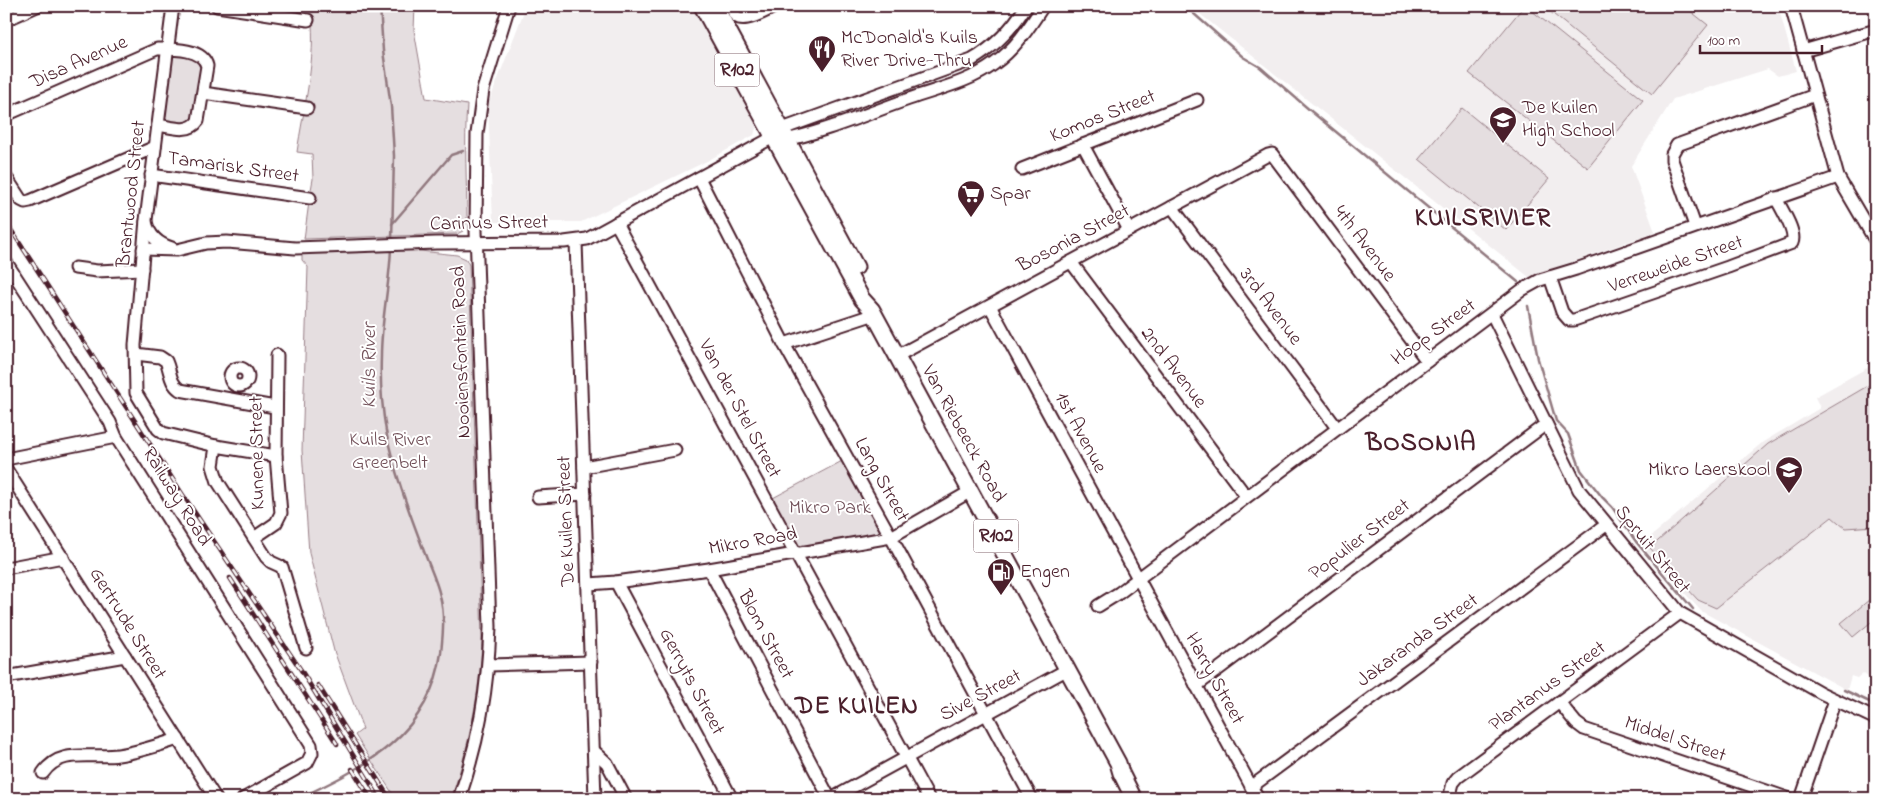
<svg xmlns="http://www.w3.org/2000/svg" width="1882" height="805" font-family="'Indie Flower',sans-serif">
<style>
.built{fill:#f2eeef}
.green{fill:#e5dee0;stroke:#987e86}
.lines{fill:none;stroke-linecap:round;stroke-linejoin:round}
.stream{stroke:#91787e;stroke-width:2.5}
.minor-casing{stroke:#4a1f2b;stroke-width:15}
.major-casing{stroke:#4a1f2b;stroke-width:19}
.minor{stroke:#fff;stroke-width:11}
.major{stroke:#fff;stroke-width:15}
.rail-casing{stroke:#4a1f2b;stroke-width:4.5}
.rail{stroke:#fff;stroke-width:2.5;stroke-dasharray:8;stroke-linecap:butt}
.labels{text-anchor:middle;dominant-baseline:central;stroke-width:4;stroke-linejoin:round;paint-order:stroke}
.shield{fill:#fff;stroke:#80626b;stroke-width:1}
.shield-label{font-size:19px;font-weight:bold;fill:#4a1f2b}
.poi-label{font-size:20px;fill:#4a1f2b;stroke:#fff;text-anchor:start}
.street-label{font-size:20px;fill:#4a1f2b;stroke:#fff}
.park-label{font-size:20px;fill:#714f58;stroke:#fff}
.water-label{font-size:21px;font-style:italic;fill:#74535c;stroke:#fff}
.district-label{font-size:25px;font-weight:bold;letter-spacing:1px;fill:#4a1f2b;stroke:#fff}
</style>
<rect width="100%" height="100%" fill="#fff"/>
<filter id="ink" filterUnits="userSpaceOnUse"><feTurbulence type="fractalNoise" baseFrequency=".02" numOctaves="2"/><feDisplacementMap in="SourceGraphic" scale="10" xChannelSelector="R" yChannelSelector="G"/><feConvolveMatrix kernelMatrix="1 2 1 2 8 2 1 2 1" color-interpolation-filters="sRGB"/></filter>
<g filter="url(#ink)">
<g class="built">
<path d="M 526,6 L 692,6 L 757,125 L 754,135 L 707,161 L 581,222 L 493,222 L 488,105 Z"/>
<path d="M 1190,6 L 1778,6 L 1796,71 L 1778,76 L 1768,69 L 1673,99 L 1631,166 L 1655,232 L 1529,277 Z"/>
<path d="M 1876,363 L 1876,684 L 1863,673 L 1857,678 L 1851,676 L 1847,690 L 1701,611 L 1641,545 L 1763,442 L 1820,408 L 1815,397 Z"/>
</g>
<g class="green">
<path d="M 299,6 L 415,6 L 414,30 L 426,98 L 467,105 C 464,144 467,183 467,222 L 463,231 L 457,234 L 304,239 L 309,202 L 312,203 L 313,195 L 310,195 L 313,179 L 312,154 L 297,152 C 303,112 317,56 311,16 L 298,14 Z"/>
<path d="M 1524,6 L 1526,6 L 1643,100 L 1588,168 L 1469,73 Z"/>
<path d="M 1543,6 L 1684,6 L 1708,25 L 1652,94 Z"/>
<path d="M 172,54 L 196,57 L 203,63 L 195,117 L 187,125 L 163,121 Z"/>
<path d="M 1462,108 L 1549,179 L 1506,230 L 1419,159 Z"/>
<path d="M 411,250 L 457,255 L 466,259 L 469,265 L 482,639 C 480,694 469,746 451,799 L 396,799 L 355,735 L 363,729 L 334,651 L 309,553 L 302,450 L 308,267 L 302,260 L 302,253 Z"/>
<path d="M 1876,381 L 1876,526 L 1845,528 L 1832,517 L 1716,608 L 1698,600 L 1650,548 L 1768,444 Z"/>
<path d="M 844,460 L 882,531 L 881,534 L 799,548 L 771,499 Z"/>
<path d="M 1869,600 L 1876,607 L 1876,618 L 1853,637 L 1841,623 Z"/>
</g>
<g class="lines">
<g class="stream">
<path d="M 380,6 L 383,51 L 391,106 L 394,156 L 392,241"/>
<path d="M 1185,6 L 1243,57 L 1260,67 L 1312,112 L 1518,282"/>
<path d="M 392,224 L 451,155 L 463,151"/>
<path d="M 1528,306 L 1538,359 L 1556,421 L 1568,434 L 1581,470 L 1602,497 L 1612,507 L 1637,543 L 1693,609"/>
<path d="M 1844,690 L 1876,705"/>
<path d="M 297,799 C 365,767 430,735 441,653 C 443,634 445,615 440,596 C 437,582 430,568 425,554 C 410,514 394,473 386,431 C 382,407 380,381 381,356 C 381,320 390,283 391,247"/>
</g>
<g class="minor-casing">
<g id="minor">
<path d="M 173,6 L 146,220 L 135,345 L 136,393 L 158,429 L 163,433 L 216,446 L 276,456"/>
<path d="M 217,6 L 308,20"/>
<path d="M 733,6 C 732,31 764,12 776,6"/>
<path d="M 1791,6 L 1838,177 L 1876,242"/>
<path d="M 6,20 L 37,6"/>
<path d="M 1803,51 L 1876,30"/>
<path d="M 203,93 L 307,108"/>
<path d="M 6,115 L 157,49 C 172,49 203,48 207,66 L 198,121 C 189,134 171,127 158,125"/>
<path d="M 781,141 C 822,133 869,113 909,99 C 937,89 970,82 994,64 C 1015,49 1029,28 1043,6"/>
<path d="M 1083,145 L 1129,230"/>
<path d="M 1022,169 L 1197,100"/>
<path d="M 151,175 L 310,198"/>
<path d="M 6,177 L 21,200 L 25,202 L 30,201 L 155,147"/>
<path d="M 699,178 L 784,344 L 891,537 L 1032,799"/>
<path d="M 1172,207 L 1337,428"/>
<path d="M 146,222 C 149,235 158,244 172,248"/>
<path d="M 616,223 L 929,799"/>
<path d="M 1695,226 L 1672,160 L 1672,154 L 1677,145 L 1815,95"/>
<path d="M 576,242 L 595,799"/>
<path d="M 143,249 L 177,250 L 206,243 L 227,242 L 295,248 L 436,243 L 564,242 L 587,239 L 768,140 L 771,133 L 972,60 C 996,46 1012,29 1026,6"/>
<path d="M 6,262 L 110,422 L 116,437 L 311,745 L 312,753 L 307,763 L 243,799"/>
<path d="M 1071,262 L 1246,496"/>
<path d="M 75,268 L 97,271 L 142,269"/>
<path d="M 1550,277 L 1562,312 L 1569,320 L 1574,320 L 1728,267 L 1792,243 C 1797,232 1781,209 1776,198"/>
<path d="M 990,306 L 1258,799"/>
<path d="M 1492,314 L 1579,490 L 1680,613 L 1821,693 L 1876,719"/>
<path d="M 784,344 L 875,314"/>
<path d="M 136,354 L 160,357 L 166,361 C 171,372 169,382 180,390 L 275,407"/>
<path d="M 897,356 L 1268,155 L 1272,154 L 1427,361"/>
<circle cx="239" cy="377" r="9"/>
<path d="M 216,446 L 213,466 L 218,482 L 266,557 L 271,562 L 282,567 L 306,648"/>
<path d="M 6,459 L 116,437"/>
<path d="M 584,467 L 675,450"/>
<path d="M 6,469 L 216,799"/>
<path d="M 538,497 L 585,494"/>
<path d="M 254,538 L 276,523 L 281,513 L 276,456 L 277,355"/>
<path d="M 6,568 L 63,557"/>
<path d="M 709,569 L 830,799"/>
<path d="M 616,582 L 732,799"/>
<path d="M 589,584 L 616,582 L 709,569 L 891,537 L 971,491"/>
<path d="M 1098,606 L 1119,593 L 1522,290 L 1540,280 L 1576,269 L 1838,177"/>
<path d="M 489,665 L 591,662"/>
<path d="M 6,677 L 125,656"/>
<path d="M 1196,686 L 1546,424"/>
<path d="M 1559,702 L 1576,723 L 1584,729 L 1790,799"/>
<path d="M 594,751 L 607,763 L 626,799"/>
<path d="M 43,773 C 61,747 91,759 118,755 C 139,752 159,745 178,739"/>
<path d="M 1251,787 L 1606,525"/>
<path d="M 459,799 C 479,741 488,688 490,627 L 476,231 L 477,134 L 483,90 L 509,6"/>
<path d="M 831,799 L 1068,669"/>
<path d="M 1449,799 L 1453,783 L 1458,777 L 1680,613"/>
<path d="M 1801,799 L 1835,700"/>
</g>
</g>
<g class="major-casing">
<g id="major">
<path d="M 702,6 L 862,299 L 872,310 L 1118,763 L 1121,773 L 1134,799"/>
<path d="M 715,6 L 856,267"/>
</g>
</g>
<use href="#minor" class="minor"/>
<use href="#major" class="major"/>
<g class="rail-casing">
<g id="rail">
<path d="M 6,222 L 183,495 L 301,670 L 380,799"/>
<path d="M 230,578 L 337,744"/>
<path d="M 318,685 L 390,799"/>
<path d="M 352,769 L 371,799"/>
</g>
</g>
<use href="#rail" class="rail"/>
</g>
</g>
<defs>
<g id="restaurant-pin" transform="scale(1.4375)"><path d="M0 17L-7.5 6A9.5 9.5 0 1 1 7.5 6Z" fill="#4a1f2b" stroke="#fff"/><path d="M-5-6h1v4h1v-4h1v4h1v-4h1v5L-1.5 .5V6h-2V.5L-5-1ZM5-6V6H3V1.5H1.5Q1.5-4 5-6Z" fill="#fff"/></g>
<g id="school-pin" transform="scale(1.4375)"><path d="M0 17L-7.5 6A9.5 9.5 0 1 1 7.5 6Z" fill="#4a1f2b" stroke="#fff"/><path d="M0-5L7-2L0 1L-7-2ZM-4 1L0 2.5L4 1V4Q0 6-4 4Z" fill="#fff"/></g>
<g id="supermarket-pin" transform="scale(1.4375)"><path d="M0 17L-7.5 6A9.5 9.5 0 1 1 7.5 6Z" fill="#4a1f2b" stroke="#fff"/><path d="M-6-5.5h2.5l.6 2H6L4.5 2H-2.5L-4.4-4H-6ZM-1.5 3.2a1.3 1.3 0 1 0 .1 0ZM3 3.2a1.3 1.3 0 1 0 .1 0Z" fill="#fff"/></g>
<g id="fuel-pin" transform="scale(1.4375)"><path d="M0 17L-7.5 6A9.5 9.5 0 1 1 7.5 6Z" fill="#4a1f2b" stroke="#fff"/><path d="M-5.5-6h7V0h2V4h1.3V-2.5L3-4.5l.8-.8L6-3V5H2.5V1h-1V6h-7ZM-4.2-4.7v3.2H.2V-4.7Z" fill="#fff"/></g>
</defs>
<g fill-rule="evenodd">
<use href="#restaurant-pin" x="822" y="49"/>
<use href="#school-pin" x="1503" y="120"/>
<use href="#supermarket-pin" x="971" y="194"/>
<use href="#school-pin" x="1789" y="470"/>
<use href="#fuel-pin" x="1001" y="572"/>
</g>
<g class="labels">
<g class="shield">
<rect x="714.5" y="53.5" width="45" height="33" rx="4"/>
<rect x="973.5" y="519.5" width="45" height="33" rx="4"/>
</g>
<g class="shield-label">
<text x="737" y="70">R102</text>
<text x="996" y="536">R102</text>
</g>
<g class="poi-label">
<text x="841" y="38">McDonald's Kuils<tspan x="841" dy="23">River Drive-Thru</tspan></text>
<text x="1522" y="108">De Kuilen<tspan x="1522" dy="23">High School</tspan></text>
<text x="990" y="194">Spar</text>
<text x="1770" y="470" text-anchor="end">Mikro Laerskool</text>
<text x="1020" y="572">Engen</text>
</g>
<g class="street-label">
<text transform="translate(79 63) rotate(-24)">Disa Avenue</text>
<text transform="translate(1103 117) rotate(-22)">Komos Street</text>
<text transform="translate(233 168) rotate(8)">Tamarisk Street</text>
<text transform="translate(132 194) rotate(-84)">Brantwood Street</text>
<text transform="translate(489 224) rotate(-1)">Carinus Street</text>
<text transform="translate(1074 239) rotate(-28)">Bosonia Street</text>
<text transform="translate(1364 244) rotate(53)">4th Avenue</text>
<text transform="translate(1676 265) rotate(-19)">Verreweide Street</text>
<text transform="translate(1270 307) rotate(53)">3rd Avenue</text>
<text transform="translate(1434 333) rotate(-36)">Hoop Street</text>
<text transform="translate(462 352) rotate(-92)">Nooiensfontein Road</text>
<text transform="translate(1173 368) rotate(53)">2nd Avenue</text>
<text transform="translate(739 409) rotate(62)">Van der Stel Street</text>
<text transform="translate(1080 433) rotate(62)">1st Avenue</text>
<text transform="translate(963 434) rotate(61)">Van Riebeeck Road</text>
<text transform="translate(258 453) rotate(-91)">Kunene Street</text>
<text transform="translate(881 480) rotate(61)">Lang Street</text>
<text transform="translate(176 497) rotate(58)">Railway Road</text>
<text transform="translate(567 521) rotate(-92)">De Kuilen Street</text>
<text transform="translate(1360 540) rotate(-37)">Populier Street</text>
<text transform="translate(753 542) rotate(-10)">Mikro Road</text>
<text transform="translate(1652 550) rotate(51)">Spruit Street</text>
<text transform="translate(127 624) rotate(58)">Gertrude Street</text>
<text transform="translate(765 635) rotate(62)">Blom Street</text>
<text transform="translate(1418 641) rotate(-36)">Jakaranda Street</text>
<text transform="translate(1214 679) rotate(61)">Harry Street</text>
<text transform="translate(691 682) rotate(62)">Gerryts Street</text>
<text transform="translate(1548 687) rotate(-36)">Plantanus Street</text>
<text transform="translate(981 696) rotate(-28)">Sive Street</text>
<text transform="translate(1675 740) rotate(19)">Middel Street</text>
</g>
<g class="park-label">
<text x="390" y="440">Kuils River<tspan x="390" dy="23">Greenbelt</tspan></text>
<text x="830" y="508">Mikro Park</text>
</g>
<g class="water-label">
<text transform="translate(370 366) rotate(-90)">Kuils River</text>
</g>
<g class="district-label">
<text x="1483" y="219">KUILSRIVIER</text>
<text x="1421" y="444">BOSONIA</text>
<text x="857" y="707">DE KUILEN</text>
</g>
</g>
<rect width="1882" height="805" fill="none" stroke="#fff" stroke-width="25"/>
<rect x="12" y="12" width="1857" height="780" fill="none" stroke="#4a1f2b" stroke-width="2" filter="url(#ink)"/>
<path d="M1700 45v8h122v-8" fill="none" stroke="#4a1f2b" stroke-width="2.5"/>
<text x="1707" y="45" font-size="15" fill="#4a1f2b" stroke="#ffffff" stroke-width="4" paint-order="stroke">100 m</text>
</svg>
